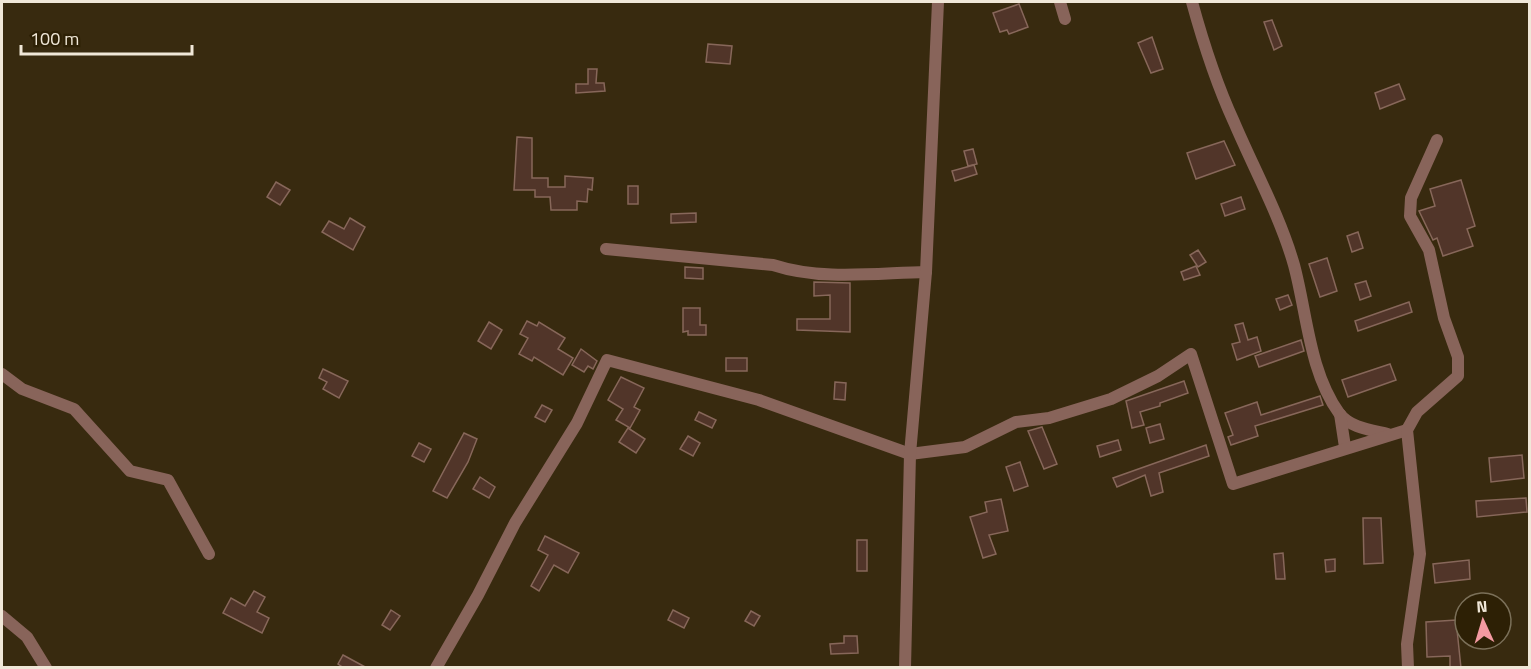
<svg xmlns="http://www.w3.org/2000/svg" width="1531" height="669" font-family="'Titillium Web',sans-serif">
<style>
.building{fill:#513529;stroke:#87675a;stroke-width:1.5}
.lines{fill:none;stroke-linecap:round;stroke-linejoin:round}
.minor{stroke:#88645a;stroke-width:12}
</style>
<rect width="100%" height="100%" fill="#382a0f"/>
<g class="building">
<path d="M 1019,4 L 1028,27 L 1009,34 L 1007,30 L 1000,32 L 993,13 Z"/>
<path d="M 1272,20 L 1282,46 L 1274,50 L 1264,22 Z"/>
<path d="M 1152,37 L 1163,69 L 1151,73 L 1138,43 Z"/>
<path d="M 708,44 L 732,46 L 730,64 L 706,62 Z"/>
<path d="M 588,69 L 597,69 L 596,83 L 604,83 L 605,91 L 576,93 L 576,84 L 588,84 Z"/>
<path d="M 1399,84 L 1405,99 L 1380,109 L 1375,93 Z"/>
<path d="M 517,137 L 532,138 L 532,178 L 548,178 L 548,187 L 565,187 L 565,176 L 593,178 L 592,190 L 588,189 L 587,202 L 577,201 L 577,210 L 551,210 L 550,197 L 535,197 L 535,190 L 514,190 Z"/>
<path d="M 1224,141 L 1235,165 L 1196,179 L 1187,153 Z"/>
<path d="M 973,149 L 977,164 L 968,166 L 964,151 Z"/>
<path d="M 974,165 L 977,174 L 955,181 L 952,171 Z"/>
<path d="M 1461,180 L 1475,226 L 1467,229 L 1473,246 L 1443,256 L 1437,238 L 1433,240 L 1419,211 L 1435,206 L 1430,189 Z"/>
<path d="M 276,182 L 290,190 L 280,205 L 267,197 Z"/>
<rect x="628" y="186" width="10" height="18"/>
<path d="M 1241,197 L 1245,209 L 1225,216 L 1221,204 Z"/>
<path d="M 696,213 L 696,222 L 671,223 L 671,214 Z"/>
<path d="M 350,218 L 365,227 L 353,250 L 322,232 L 329,221 L 344,229 Z"/>
<path d="M 1358,232 L 1363,248 L 1352,252 L 1347,236 Z"/>
<path d="M 1198,250 L 1206,262 L 1198,267 L 1190,255 Z"/>
<path d="M 1327,258 L 1337,291 L 1320,297 L 1309,264 Z"/>
<path d="M 1196,266 L 1200,275 L 1184,280 L 1181,272 Z"/>
<path d="M 685,267 L 703,268 L 703,279 L 685,278 Z"/>
<path d="M 1366,281 L 1371,296 L 1360,300 L 1355,284 Z"/>
<path d="M 814,282 L 850,283 L 850,332 L 797,330 L 797,319 L 830,319 L 830,295 L 814,296 Z"/>
<path d="M 1288,295 L 1292,305 L 1280,310 L 1276,299 Z"/>
<path d="M 1409,302 L 1412,312 L 1358,331 L 1355,321 Z"/>
<path d="M 683,308 L 700,308 L 700,325 L 706,325 L 706,335 L 688,335 L 688,331 L 683,332 Z"/>
<path d="M 527,321 L 537,326 L 539,322 L 565,338 L 558,349 L 573,358 L 563,375 L 534,357 L 532,361 L 519,354 L 528,338 L 520,334 Z"/>
<path d="M 489,322 L 502,330 L 491,349 L 478,341 Z"/>
<path d="M 1243,323 L 1248,340 L 1257,337 L 1261,351 L 1237,360 L 1232,344 L 1240,342 L 1235,325 Z"/>
<path d="M 1301,340 L 1304,351 L 1259,367 L 1255,356 Z"/>
<path d="M 581,349 L 597,361 L 593,369 L 588,366 L 584,372 L 572,365 Z"/>
<rect x="726" y="358" width="21" height="13"/>
<path d="M 1390,364 L 1396,380 L 1348,397 L 1342,380 Z"/>
<path d="M 323,369 L 348,381 L 339,398 L 323,389 L 327,382 L 319,378 Z"/>
<path d="M 621,377 L 644,388 L 634,407 L 640,410 L 630,428 L 616,420 L 623,409 L 608,400 Z"/>
<path d="M 1184,381 L 1188,393 L 1160,403 L 1160,406 L 1140,412 L 1144,425 L 1132,428 L 1126,401 Z"/>
<path d="M 835,382 L 846,383 L 845,400 L 834,399 Z"/>
<path d="M 1320,396 L 1323,405 L 1255,426 L 1258,436 L 1231,445 L 1228,437 L 1233,435 L 1225,413 L 1257,402 L 1261,415 Z"/>
<path d="M 542,405 L 552,410 L 545,422 L 535,417 Z"/>
<path d="M 699,412 L 716,420 L 712,428 L 695,420 Z"/>
<path d="M 1160,424 L 1164,439 L 1150,443 L 1146,428 Z"/>
<path d="M 1042,427 L 1057,464 L 1044,469 L 1028,431 Z"/>
<path d="M 628,428 L 645,439 L 636,453 L 619,442 Z"/>
<path d="M 464,433 L 477,439 L 468,462 L 447,498 L 433,491 Z"/>
<path d="M 688,436 L 700,443 L 693,456 L 680,449 Z"/>
<path d="M 1118,440 L 1121,450 L 1100,457 L 1097,446 Z"/>
<path d="M 419,443 L 431,449 L 424,462 L 412,456 Z"/>
<path d="M 1206,445 L 1209,456 L 1159,473 L 1163,492 L 1151,496 L 1145,475 L 1117,487 L 1113,478 Z"/>
<path d="M 1522,455 L 1524,478 L 1491,482 L 1489,458 Z"/>
<path d="M 1020,462 L 1028,486 L 1014,491 L 1006,467 Z"/>
<path d="M 480,477 L 495,487 L 489,498 L 473,489 Z"/>
<path d="M 1526,498 L 1527,512 L 1477,517 L 1476,501 Z"/>
<path d="M 1001,499 L 1008,531 L 989,535 L 996,554 L 983,558 L 970,517 L 987,512 L 985,502 Z"/>
<path d="M 1363,518 L 1381,518 L 1383,563 L 1364,564 Z"/>
<path d="M 545,536 L 579,553 L 568,573 L 554,565 L 539,591 L 531,586 L 548,555 L 538,550 Z"/>
<rect x="857" y="540" width="10" height="31"/>
<path d="M 1283,553 L 1285,579 L 1276,579 L 1274,554 Z"/>
<path d="M 1335,559 L 1335,571 L 1326,572 L 1325,560 Z"/>
<path d="M 1469,560 L 1470,579 L 1435,583 L 1433,564 Z"/>
<path d="M 254,591 L 265,597 L 257,612 L 269,618 L 262,633 L 223,613 L 231,598 L 245,606 Z"/>
<path d="M 391,610 L 400,616 L 390,630 L 382,625 Z"/>
<path d="M 673,610 L 689,618 L 684,628 L 668,620 Z"/>
<path d="M 751,611 L 760,616 L 754,626 L 745,621 Z"/>
<path d="M 1456,620 L 1461,668 L 1450,668 L 1450,656 L 1427,657 L 1426,622 Z"/>
<path d="M 844,636 L 857,636 L 858,653 L 831,654 L 830,644 L 844,643 Z"/>
<path d="M 343,655 L 367,668 L 344,668 L 338,664 Z"/>
</g>
<g class="lines">
<g class="minor">
<path d="M 1060,2 L 1065,19"/>
<path d="M 1192,2 C 1203,42 1216,83 1234,122 C 1254,169 1280,216 1294,265 C 1307,313 1309,371 1339,413 C 1350,428 1371,430 1388,434"/>
<path d="M 606,249 L 773,265 C 822,281 876,273 926,272"/>
<path d="M 2,374 L 22,389 L 74,409 L 130,471 L 168,480 L 209,554"/>
<path d="M 1340,414 L 1345,447"/>
<path d="M 2,616 L 27,637 L 46,668"/>
<path d="M 436,668 L 478,595 L 515,523 L 577,423 L 607,360 L 759,400 L 910,454 L 965,447 L 1016,422 L 1049,418 L 1111,399 L 1158,376 L 1191,354 L 1233,484 L 1407,430"/>
<path d="M 905,668 L 910,454 L 926,272 L 938,2"/>
<path d="M 1408,668 L 1407,644 L 1420,554 L 1407,430 L 1417,412 L 1458,376 L 1458,357 L 1444,318 L 1429,250 L 1410,216 L 1411,198 L 1437,140"/>
</g>
</g>
<rect width="1531" height="669" fill="none" stroke="#f0e7d8" stroke-width="6"/>
<g transform="translate(1483 621) rotate(356)"><circle r="28" fill="#2d2005" stroke="#7b7059" stroke-width="1.5"/>
<path d="M0-4.5L10 22L0 15L-10 22Z" fill="#f49aa2"/>
<text y="-9" font-size="16" font-weight="bold" text-anchor="middle" fill="#f0e7d8">N</text>
</g>
<path d="M21 45v9h171v-9" fill="none" stroke="#f0e7d8" stroke-width="3"/>
<text x="30" y="45" font-size="18" fill="#f0e7d8" stroke="#2d2005" stroke-width="4.5" paint-order="stroke">100 m</text>
</svg>
